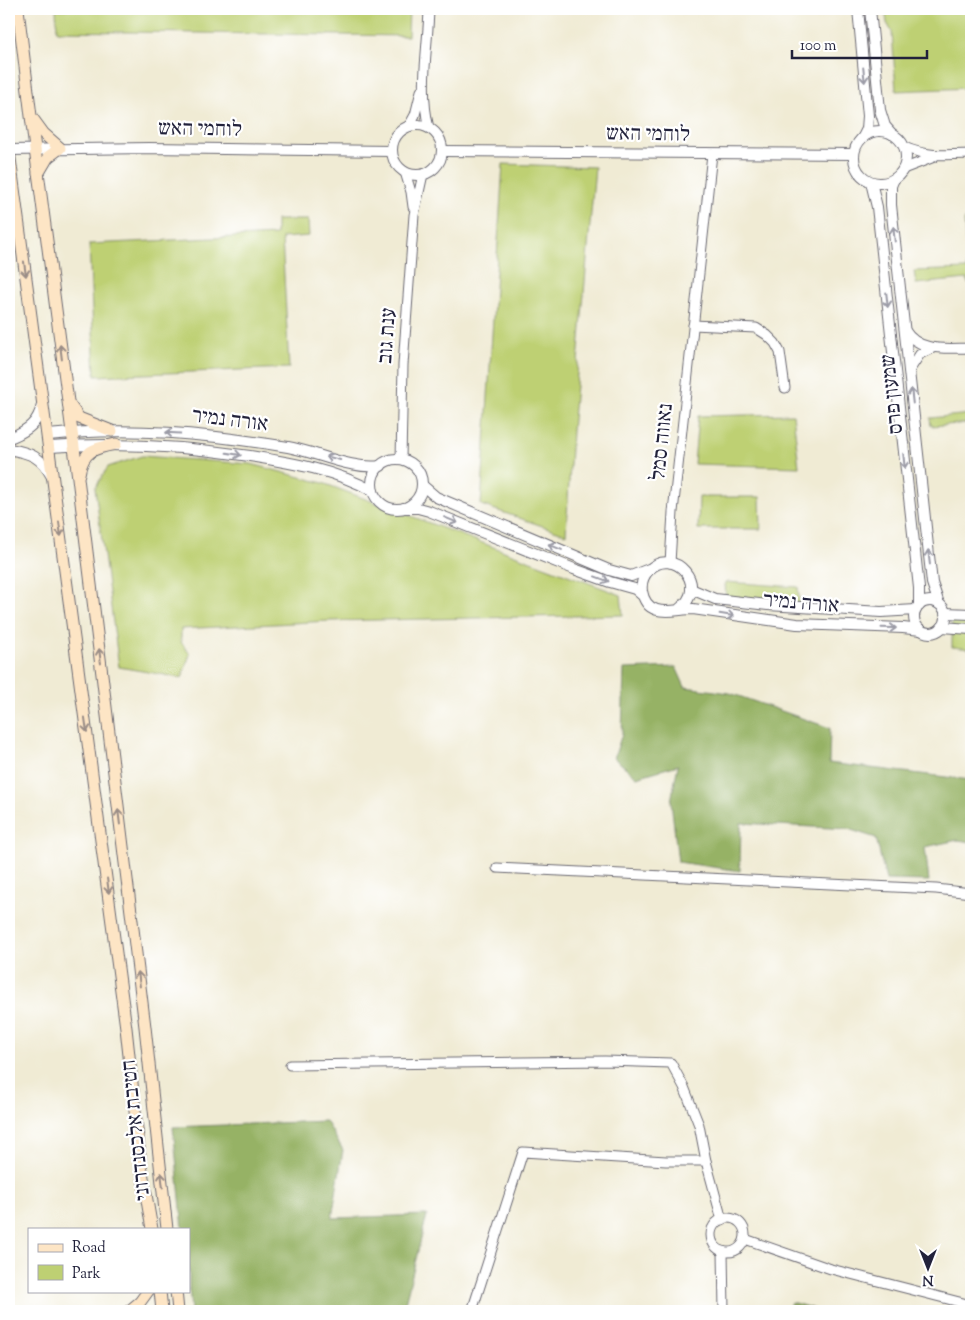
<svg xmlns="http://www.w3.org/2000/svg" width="980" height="1320" font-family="'Sorts Mill Goudy','Frank Ruhl Libre',serif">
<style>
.green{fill:#bed073;stroke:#707957}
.forest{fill:#96b265;stroke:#5c6a50}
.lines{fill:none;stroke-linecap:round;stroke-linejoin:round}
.minor-casing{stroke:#6a6871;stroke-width:11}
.tertiary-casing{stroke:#6a6871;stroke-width:12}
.secondary-casing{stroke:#6a6871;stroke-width:13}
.minor{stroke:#fff;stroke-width:9}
.tertiary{stroke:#fff;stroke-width:10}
.secondary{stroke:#fde5c5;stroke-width:11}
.oneway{stroke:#9c9ca7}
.oneway2{stroke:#9a8d87}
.labels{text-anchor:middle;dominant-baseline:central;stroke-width:4.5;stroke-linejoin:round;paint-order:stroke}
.street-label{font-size:21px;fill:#22223b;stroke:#fff}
</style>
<rect width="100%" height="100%" fill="#fff"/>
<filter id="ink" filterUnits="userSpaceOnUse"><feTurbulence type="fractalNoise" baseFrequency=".02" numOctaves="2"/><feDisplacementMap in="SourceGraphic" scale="10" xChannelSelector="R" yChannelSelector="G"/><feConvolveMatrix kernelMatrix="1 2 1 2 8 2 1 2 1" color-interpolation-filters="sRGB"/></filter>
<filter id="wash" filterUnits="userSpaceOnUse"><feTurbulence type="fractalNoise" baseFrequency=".0096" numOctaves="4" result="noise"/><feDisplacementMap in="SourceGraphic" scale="20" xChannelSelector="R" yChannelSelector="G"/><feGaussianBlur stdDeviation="1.12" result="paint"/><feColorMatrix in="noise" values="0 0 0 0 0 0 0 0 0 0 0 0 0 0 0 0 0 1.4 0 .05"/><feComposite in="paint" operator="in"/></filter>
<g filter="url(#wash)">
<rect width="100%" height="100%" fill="#f0ebd4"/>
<g class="green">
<path d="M 56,9 L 409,9 L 408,36 L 57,31 Z"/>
<path d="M 885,9 L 971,9 L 971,88 L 896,91 L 892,32 L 887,23 Z"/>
<path d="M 503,164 L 595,167 L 572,431 L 566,534 L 481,505 Z"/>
<path d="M 276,220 L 308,220 L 309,236 L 282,238 L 289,368 L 95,376 L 89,244 L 276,235 Z"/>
<path d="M 964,220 L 971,220 L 971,284 L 968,284 L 967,279 L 916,284 L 914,271 L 967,269 Z"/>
<path d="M 793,414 L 799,467 L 694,464 L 698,416 Z"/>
<path d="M 971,414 L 971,423 L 931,426 L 930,418 Z"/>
<path d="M 142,456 L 251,464 L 323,483 L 621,595 L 623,615 L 329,621 L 181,629 L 181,642 L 190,654 L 182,678 L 119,667 L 95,488 L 108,467 Z"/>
<path d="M 699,497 L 760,497 L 761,529 L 698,529 Z"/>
<path d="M 725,582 L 798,587 L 800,607 L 726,601 Z"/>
<path d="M 952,618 L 971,619 L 971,649 L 952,647 Z"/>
</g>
<g class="forest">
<path d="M 676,667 L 685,687 L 730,693 L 830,728 L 829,763 L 971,780 L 971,842 L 958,840 L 925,847 L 929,881 L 886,880 L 876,838 L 848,829 L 741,823 L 740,871 L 678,862 L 671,801 L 678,765 L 637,777 L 614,758 L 622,734 L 624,669 Z"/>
<path d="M 326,1121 L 343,1150 L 332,1218 L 427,1215 L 403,1311 L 191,1311 L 189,1287 L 189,1229 L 183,1229 L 173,1127 Z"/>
<path d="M 791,1302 L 821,1311 L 787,1311 Z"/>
</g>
</g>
<g filter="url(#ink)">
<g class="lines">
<g class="minor-casing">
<g id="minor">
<path d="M 409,126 L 415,115 L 421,91"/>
<path d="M 429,128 C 419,89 428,49 429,9"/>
<path d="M 904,147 C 927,157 946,155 971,154"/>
<path d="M 903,169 L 934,157"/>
<path d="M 405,172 L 411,192 L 413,207"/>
<path d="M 693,325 L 756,328 L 767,335 L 775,343 L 780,352 L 785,388"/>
<path d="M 905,330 C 919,353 947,348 971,348"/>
<path d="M 909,371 L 920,354 L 933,348"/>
<path d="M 401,459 L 403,365 L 414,215 L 423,174"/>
<path d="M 670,563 L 673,512 L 712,154"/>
<path d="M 497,868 L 936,889 L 971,893"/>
<path d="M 290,1065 L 605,1061 L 671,1063 L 684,1087 L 699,1125 L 706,1161"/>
<circle cx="728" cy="1235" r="17"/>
<path d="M 745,1239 L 831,1269 L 971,1305"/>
<path d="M 723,1251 L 724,1311"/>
<path d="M 472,1311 L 523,1152 L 666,1161 L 706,1161 L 722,1220"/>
</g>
</g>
<g class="tertiary-casing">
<g id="tertiary">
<path d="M 858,9 L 868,116 L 867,129 L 863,137"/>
<path d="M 870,9 L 880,110 L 885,126 L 892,134"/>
<circle cx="417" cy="150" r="25"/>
<circle cx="880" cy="157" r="26"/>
<path d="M 9,150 L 149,148 L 392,151"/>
<path d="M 442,151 L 854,154"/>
<path d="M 894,179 L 891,186 L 891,205 L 932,583 L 939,604"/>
<path d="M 871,182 L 877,207 L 919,588 L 919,606"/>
<path d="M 48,435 C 129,426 208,434 288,447 C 317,452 351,470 381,466"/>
<path d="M 12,437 C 28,430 38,423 42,405"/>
<path d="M 49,447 C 117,442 183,446 250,456 C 293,463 335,470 373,491"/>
<path d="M 9,449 C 30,453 41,456 52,477"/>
<circle cx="397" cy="484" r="25"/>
<path d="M 422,485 L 436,497 L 609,570 L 631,576 L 649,569"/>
<path d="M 404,508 L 418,508 L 429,511 L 574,569 L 610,582 L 635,589 L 642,595"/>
<path d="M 691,589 L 715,599 L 768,605 L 881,612 L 916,610"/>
<circle cx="930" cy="617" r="16"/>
<path d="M 679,609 C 711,586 673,545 649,570 C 643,576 641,584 642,591 C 647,620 674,609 693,609 L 797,624 L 903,628 L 921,630"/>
<path d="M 945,613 L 971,614"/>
<path d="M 942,627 L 971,629"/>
</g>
</g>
<g class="secondary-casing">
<g id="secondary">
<path d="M 18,9 L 35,149 L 78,478 L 145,1027 L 167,1229"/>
<path d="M 33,119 L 44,134 L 60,148 L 48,157 L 38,174"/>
<path d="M 9,151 L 126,1028 L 141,1166 L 152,1229"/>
<path d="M 69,404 L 79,418 L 112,431"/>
<path d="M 79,474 C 83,450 95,448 116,444"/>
<path d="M 160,1291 L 162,1311"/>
<path d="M 176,1291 L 178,1311"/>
<path d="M 129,1311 L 140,1302 L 148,1291"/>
</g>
</g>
<use href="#minor" class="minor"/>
<use href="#tertiary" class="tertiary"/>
<use href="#secondary" class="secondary"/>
</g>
<defs><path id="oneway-shaft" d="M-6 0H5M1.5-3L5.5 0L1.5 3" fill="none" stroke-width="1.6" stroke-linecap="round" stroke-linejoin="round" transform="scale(1.25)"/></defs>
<g class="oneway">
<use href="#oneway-shaft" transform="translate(864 75) rotate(84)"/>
<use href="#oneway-shaft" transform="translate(894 234) rotate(-96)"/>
<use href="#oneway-shaft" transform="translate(887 300) rotate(84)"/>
<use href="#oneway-shaft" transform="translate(912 396) rotate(-96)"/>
<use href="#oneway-shaft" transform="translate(173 433) rotate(-177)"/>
<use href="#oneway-shaft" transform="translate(234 454) rotate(9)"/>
<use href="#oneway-shaft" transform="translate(333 458) rotate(-165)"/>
<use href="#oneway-shaft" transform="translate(904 461) rotate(84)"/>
<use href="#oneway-shaft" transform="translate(451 520) rotate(22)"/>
<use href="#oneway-shaft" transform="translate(555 547) rotate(-157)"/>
<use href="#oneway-shaft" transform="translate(929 557) rotate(-97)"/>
<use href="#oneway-shaft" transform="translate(602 579) rotate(20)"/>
<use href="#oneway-shaft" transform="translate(727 615) rotate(9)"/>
<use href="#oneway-shaft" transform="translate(889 628) rotate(1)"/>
</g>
<g class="oneway2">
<use href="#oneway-shaft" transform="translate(25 269) rotate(82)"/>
<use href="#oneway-shaft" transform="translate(61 352) rotate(-97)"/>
<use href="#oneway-shaft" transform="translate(60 529) rotate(82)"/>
<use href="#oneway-shaft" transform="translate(100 656) rotate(-97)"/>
<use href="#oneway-shaft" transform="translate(86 725) rotate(82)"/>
<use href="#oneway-shaft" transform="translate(119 817) rotate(-97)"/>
<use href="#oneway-shaft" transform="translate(108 886) rotate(83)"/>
<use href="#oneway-shaft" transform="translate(139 979) rotate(-97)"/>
<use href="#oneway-shaft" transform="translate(162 1180) rotate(-96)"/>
</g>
</g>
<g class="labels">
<g class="street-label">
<text transform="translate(200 130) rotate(1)">לוחמי האש</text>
<text transform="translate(648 135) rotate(1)">לוחמי האש</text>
<text transform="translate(388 336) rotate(-86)">ענת גוב</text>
<text transform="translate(893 394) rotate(-96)">שמעון פרס</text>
<text transform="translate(230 421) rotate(7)">אורה נמיר</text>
<text transform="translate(663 442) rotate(-84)">נאווה סמל</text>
<text transform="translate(801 604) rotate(5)">אורה נמיר</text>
<text transform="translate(137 1130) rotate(-96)">חטיבת אלכסנדרוני</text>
</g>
</g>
<rect width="980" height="1320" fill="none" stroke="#fff" stroke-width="30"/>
<rect x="28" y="1228" width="162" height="65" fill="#ffffff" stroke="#a7a7b1"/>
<rect x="38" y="1244" width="25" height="8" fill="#fde5c5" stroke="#a7a7b1"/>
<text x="72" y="1252" font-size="15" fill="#22223b">Road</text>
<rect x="38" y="1265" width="25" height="15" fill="#bed073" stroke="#a7a7b1"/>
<text x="72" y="1278" font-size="15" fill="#22223b">Park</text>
<g transform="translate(928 1268) rotate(180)" stroke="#ffffff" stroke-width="4" paint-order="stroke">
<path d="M0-4L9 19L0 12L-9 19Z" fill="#22223b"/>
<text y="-8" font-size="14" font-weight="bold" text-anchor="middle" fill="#22223b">N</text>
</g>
<path d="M792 50v8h135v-8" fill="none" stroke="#22223b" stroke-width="2.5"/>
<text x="800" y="50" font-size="15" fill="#22223b" stroke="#ffffff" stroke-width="4" paint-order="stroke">100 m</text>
</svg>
